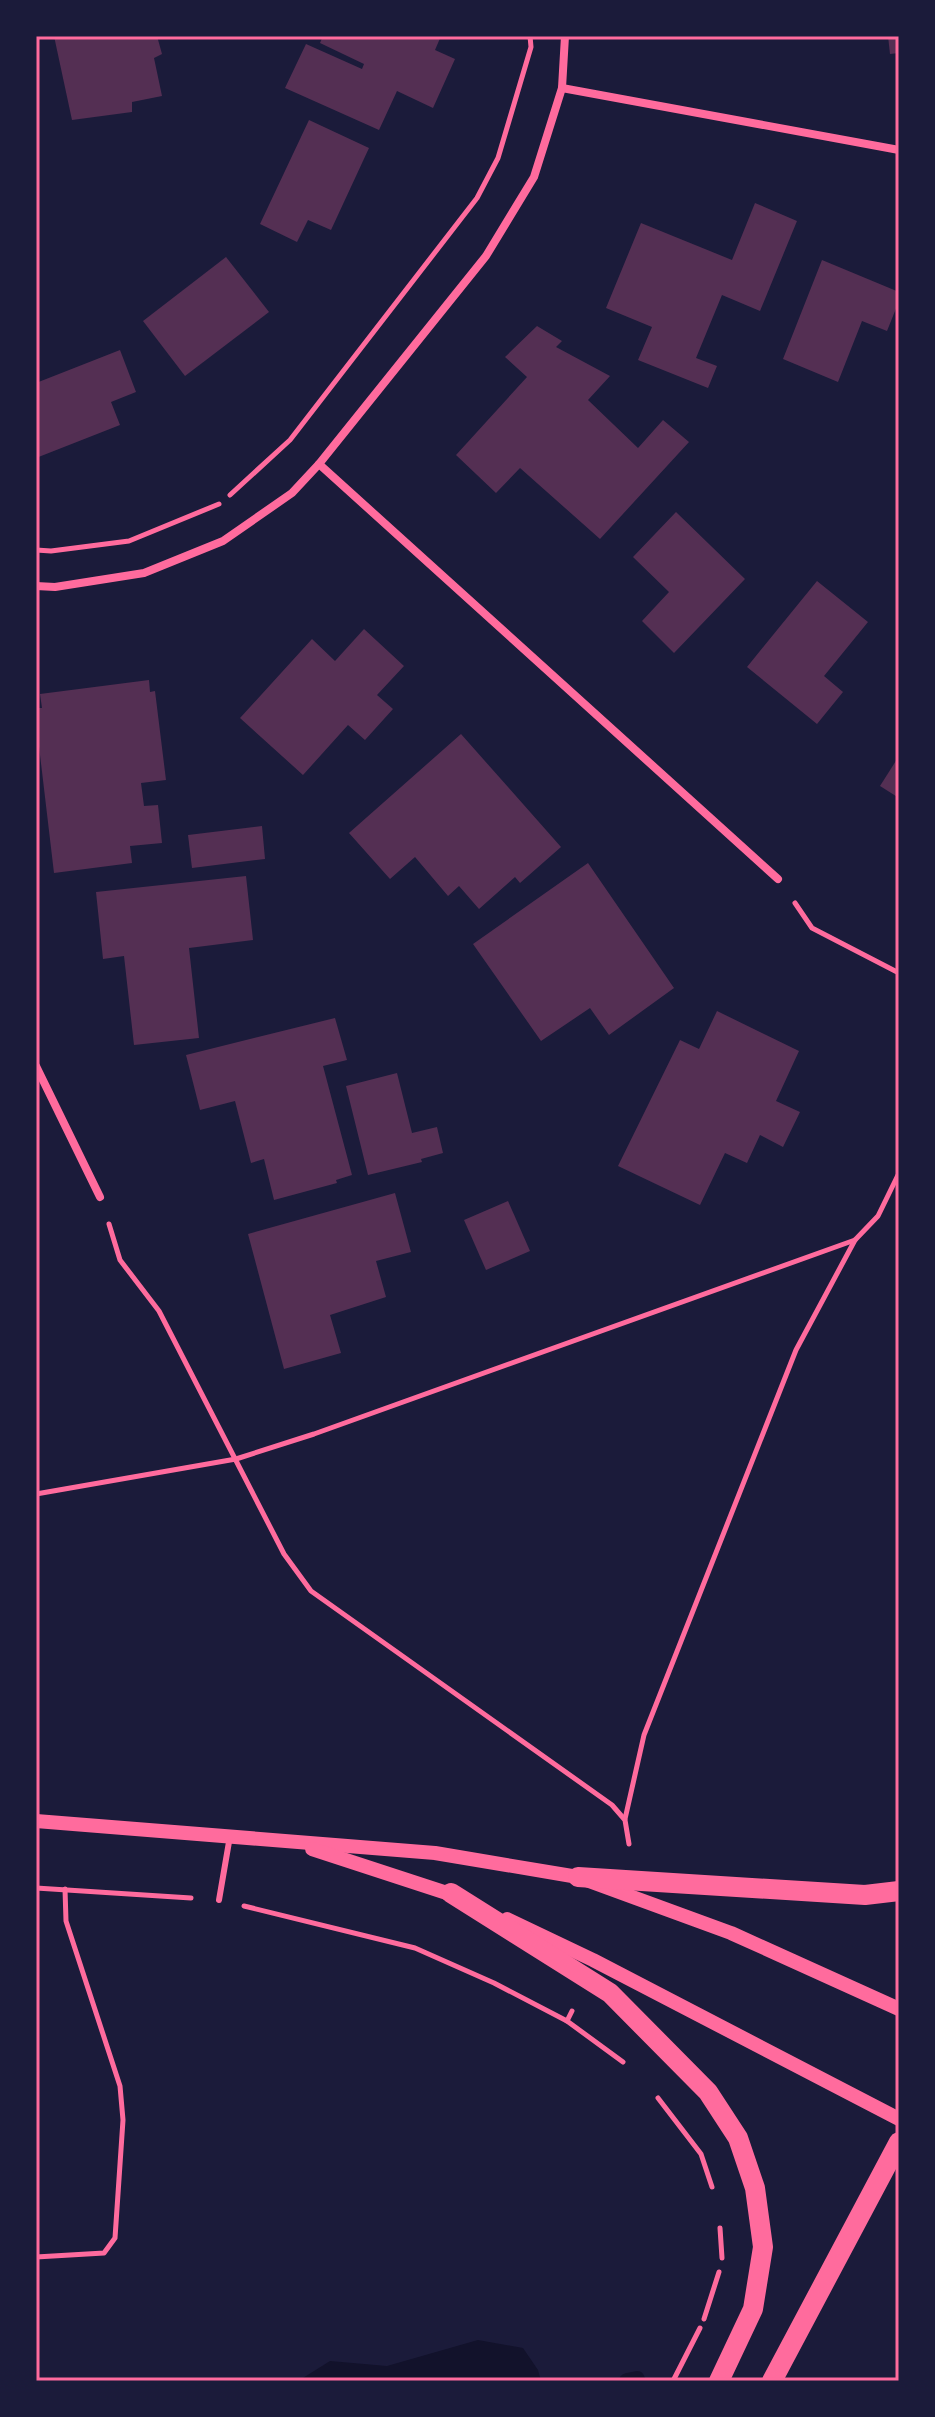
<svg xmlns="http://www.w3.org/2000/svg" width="935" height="2417" font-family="Georgia,serif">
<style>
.water{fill:#12122b}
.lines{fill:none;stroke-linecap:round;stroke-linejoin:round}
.stream{stroke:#12122b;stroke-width:16}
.building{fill:#542f53}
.path{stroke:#ff6b9d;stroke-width:5}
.service{stroke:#ff6b9d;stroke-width:6}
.minor{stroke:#ff6b9d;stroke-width:8}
.tertiary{stroke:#ff6b9d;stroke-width:14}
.primary{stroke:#ff6b9d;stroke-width:20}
.neatline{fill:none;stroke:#ff6b9d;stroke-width:3}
</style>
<rect width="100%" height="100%" fill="#1b1b3a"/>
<path class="water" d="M 478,2340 L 523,2348 L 538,2370 L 541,2381 L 298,2381 L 330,2361 L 387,2366 Z"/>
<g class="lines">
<path class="stream" d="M 627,2381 L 637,2379"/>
</g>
<g class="building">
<path d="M 54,36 L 157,36 L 162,54 L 154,58 L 162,96 L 132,102 L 132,112 L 72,120 Z"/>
<path d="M 323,36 L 441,36 L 435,50 L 455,59 L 433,108 L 397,91 L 379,130 L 285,88 L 306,44 L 362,69 L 364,64 L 320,43 Z"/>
<path d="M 888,36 L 899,36 L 899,53 L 890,54 Z"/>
<path d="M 309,120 L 369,148 L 331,230 L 308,220 L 297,242 L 260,224 Z"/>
<path d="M 755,203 L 797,221 L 760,311 L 722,295 L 696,358 L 717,366 L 708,388 L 638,360 L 652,327 L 606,308 L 641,223 L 732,260 Z"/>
<path d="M 226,257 L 269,312 L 185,376 L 143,321 Z"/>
<path d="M 822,260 L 899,292 L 899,301 L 887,331 L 862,321 L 838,382 L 783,359 Z"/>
<path d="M 537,326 L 562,341 L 556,347 L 610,376 L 588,400 L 638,448 L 663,420 L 689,442 L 600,539 L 520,468 L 496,493 L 456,455 L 527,377 L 505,357 Z"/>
<path d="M 120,350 L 136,392 L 111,402 L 120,425 L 36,458 L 36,383 Z"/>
<path d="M 676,512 L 745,579 L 674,653 L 642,621 L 669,592 L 633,557 Z"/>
<path d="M 817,581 L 868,622 L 824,676 L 843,692 L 817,724 L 747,667 Z"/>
<path d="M 364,629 L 404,666 L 377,695 L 393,709 L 365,740 L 348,725 L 303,775 L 240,718 L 312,639 L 335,661 Z"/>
<path d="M 149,680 L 150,692 L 155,691 L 166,780 L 141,783 L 144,806 L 158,805 L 162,843 L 130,846 L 132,863 L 54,873 L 36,721 L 36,708 L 42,708 L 40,694 Z"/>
<path d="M 461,734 L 561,847 L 520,883 L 515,877 L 479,909 L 459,886 L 448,896 L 415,857 L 390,879 L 349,833 Z"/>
<path d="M 899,756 L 899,798 L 880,786 Z"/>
<path d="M 262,826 L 265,859 L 192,868 L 188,835 Z"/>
<path d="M 588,863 L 674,988 L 609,1035 L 590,1008 L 541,1041 L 473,944 Z"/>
<path d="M 246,876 L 253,940 L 189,948 L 199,1038 L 134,1045 L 124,956 L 103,959 L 96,892 Z"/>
<path d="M 717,1011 L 799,1051 L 776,1101 L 800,1112 L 783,1147 L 760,1135 L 747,1163 L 725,1153 L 700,1205 L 618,1166 L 680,1040 L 699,1049 Z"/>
<path d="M 335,1018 L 347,1060 L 323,1066 L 352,1175 L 336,1180 L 337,1183 L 274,1200 L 264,1159 L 251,1163 L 235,1101 L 200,1110 L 186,1055 Z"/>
<path d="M 397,1073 L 412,1133 L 437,1127 L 443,1153 L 421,1159 L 422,1162 L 368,1175 L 346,1086 Z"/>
<path d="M 395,1193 L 411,1252 L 376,1261 L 386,1297 L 330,1315 L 341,1353 L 284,1369 L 248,1234 Z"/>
<path d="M 508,1201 L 530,1251 L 486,1270 L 464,1220 Z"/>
</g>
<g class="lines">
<g class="path">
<path d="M 230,495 L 290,440 L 477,198 L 498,158 L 531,47 L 530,36"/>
<path d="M 36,550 L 51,551 L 129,541 L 219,504"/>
<path d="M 795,903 L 812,928 L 899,973"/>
<path d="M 109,1224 L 120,1260 L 159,1311 L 284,1554 L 311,1591 L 612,1805 L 625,1820 L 629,1844"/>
<path d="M 36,1494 L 236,1459 L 314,1434 L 855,1240 L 878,1216 L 899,1173"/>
<path d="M 625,1819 L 644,1735 L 796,1350 L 855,1240"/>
<path d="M 36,1888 L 191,1898"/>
<path d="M 244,1906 L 415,1948 L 494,1983 L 567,2021 L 623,2062"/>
<path d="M 567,2021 L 572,2011"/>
<path d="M 658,2098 L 701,2154 L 712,2187"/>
<path d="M 720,2228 L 722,2258"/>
<path d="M 36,2257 L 104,2253 L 115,2238 L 123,2120 L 120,2086 L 66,1921 L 65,1889"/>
<path d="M 704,2319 L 719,2272"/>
<path d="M 673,2381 L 700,2328"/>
</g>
<path class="service" d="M 219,1900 L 230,1836"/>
<g class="minor">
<path d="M 562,88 L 899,150"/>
<path d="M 319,464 L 778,879"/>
<path d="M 36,586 L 55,587 L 144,573 L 223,541 L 292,493 L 319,464 L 486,256 L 534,177 L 562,88 L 565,36"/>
<path d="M 36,1066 L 100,1197"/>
</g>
<g class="tertiary">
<path d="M 36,1821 L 435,1853 L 578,1877 L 731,1933 L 899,2009"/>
<path d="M 312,1849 L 459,1897"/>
<path d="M 507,1919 L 593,1960 L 899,2119"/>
</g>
<g class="primary">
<path d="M 578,1877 L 865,1895 L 899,1891"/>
<path d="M 451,1893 L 610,1993 L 708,2092 L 738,2138 L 755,2188 L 763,2247 L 753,2309 L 719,2381"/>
<path d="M 772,2381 L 899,2142"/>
</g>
</g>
<rect width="935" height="2417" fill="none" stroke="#1b1b3a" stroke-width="76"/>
<rect x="38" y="38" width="859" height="2341" class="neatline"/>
</svg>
